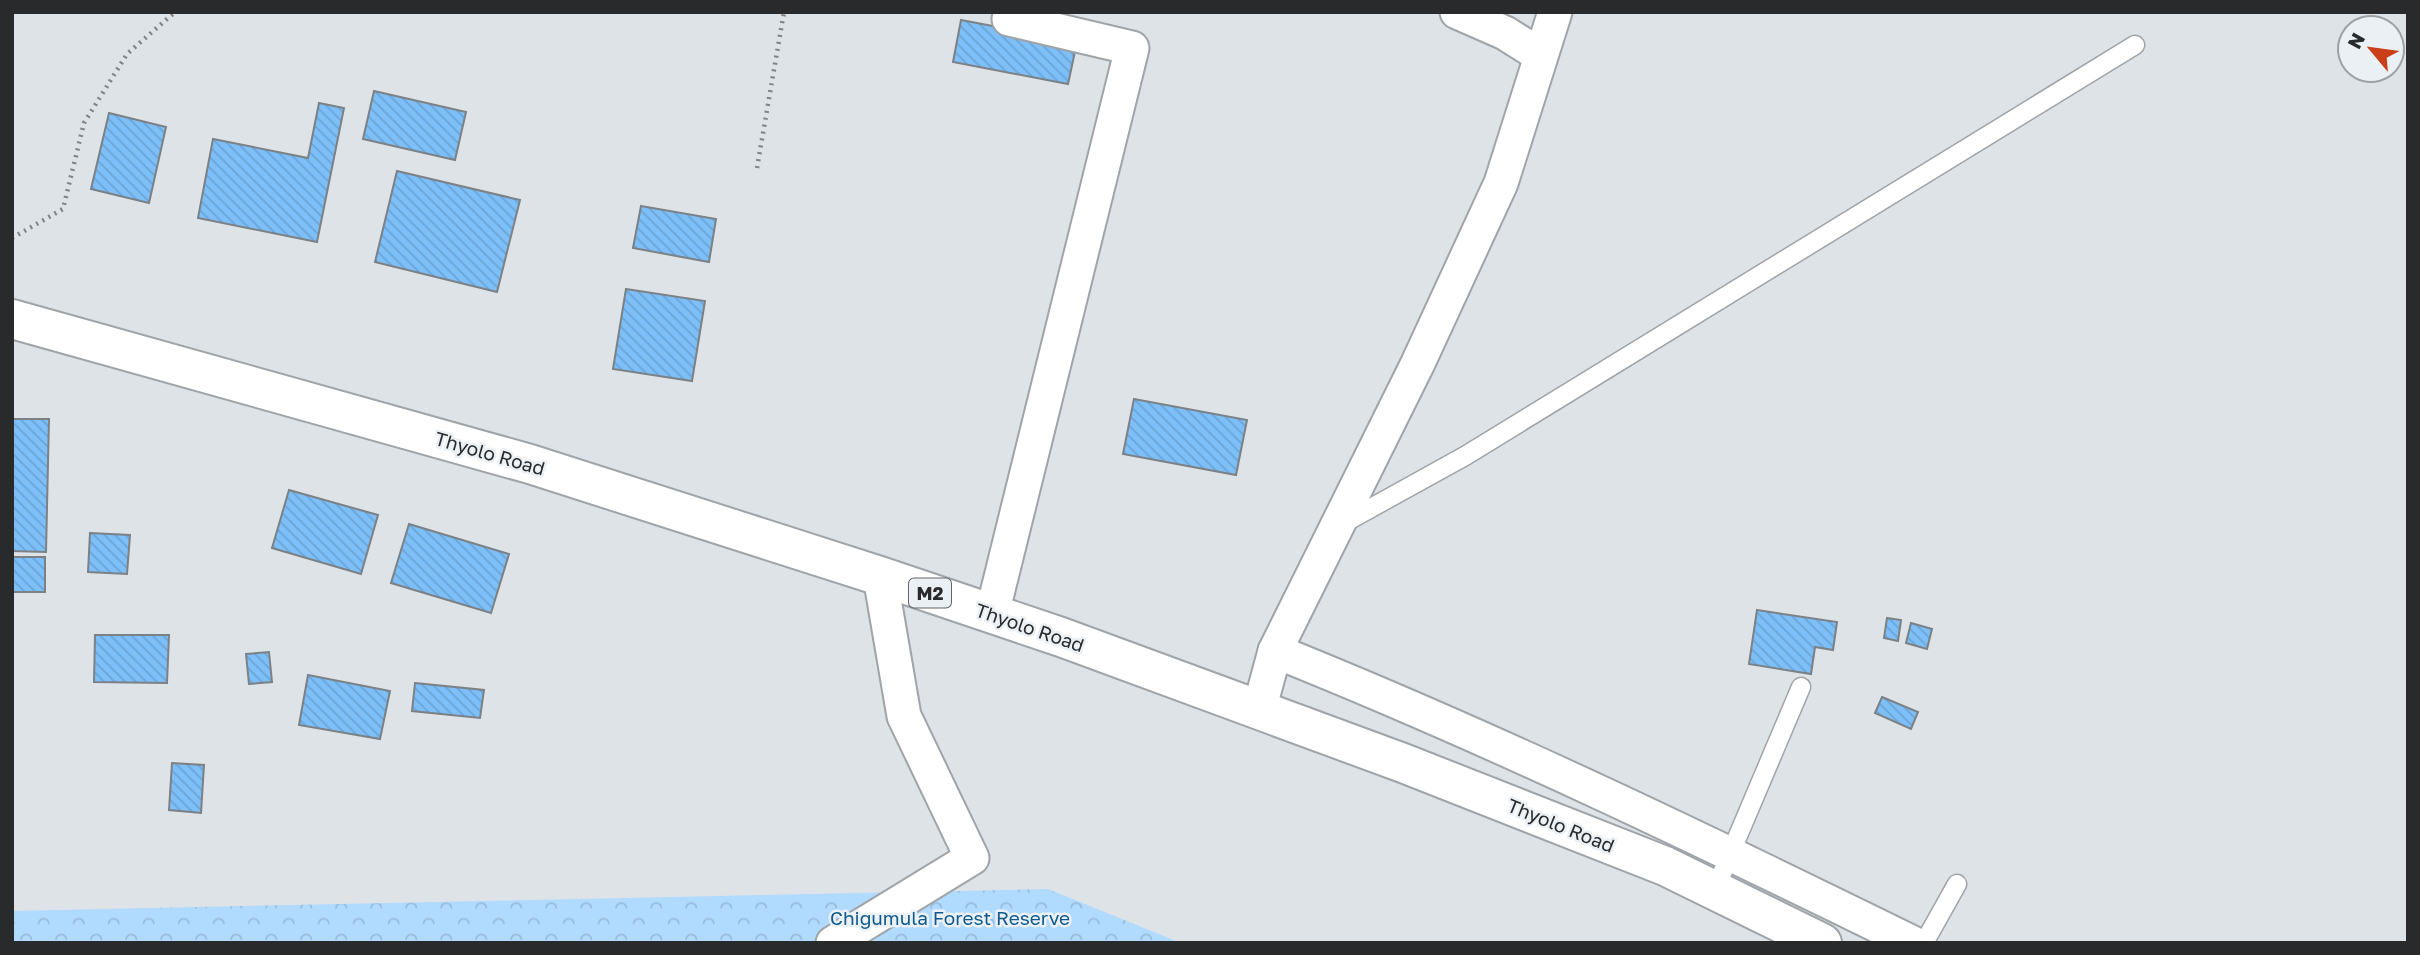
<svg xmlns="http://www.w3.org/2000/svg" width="2420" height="955" font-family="'Golos Text',sans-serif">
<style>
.forest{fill:url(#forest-crowns)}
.building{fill:url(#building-back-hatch);stroke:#7c8185;stroke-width:2}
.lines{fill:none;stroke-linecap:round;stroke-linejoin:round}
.service-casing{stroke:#9fa4a9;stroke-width:21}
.minor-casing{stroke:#9fa4a9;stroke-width:37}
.trunk-casing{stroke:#9fa4a9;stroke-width:42}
.path{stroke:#7f8385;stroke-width:4.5;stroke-dasharray:2 5;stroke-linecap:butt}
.service{stroke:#fff;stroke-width:18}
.minor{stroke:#fff;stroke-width:33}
.trunk{stroke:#fff;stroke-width:38}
.labels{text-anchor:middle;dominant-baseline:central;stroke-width:5;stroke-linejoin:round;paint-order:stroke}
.shield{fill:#ebf0f5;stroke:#626568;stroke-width:2}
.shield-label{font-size:18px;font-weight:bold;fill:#282a2b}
.street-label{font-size:19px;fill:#282a2b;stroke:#ebf0f5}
.park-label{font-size:19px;fill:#0e5a8e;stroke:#ebf0f5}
</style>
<defs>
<pattern id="forest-crowns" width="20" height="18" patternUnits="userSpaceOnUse" patternTransform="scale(1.75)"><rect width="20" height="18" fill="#b0dafe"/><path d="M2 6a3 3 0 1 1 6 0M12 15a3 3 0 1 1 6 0" fill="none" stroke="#97bbda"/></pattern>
<pattern id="building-back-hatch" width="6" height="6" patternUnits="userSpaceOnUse" patternTransform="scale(1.75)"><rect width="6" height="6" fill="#7dbff8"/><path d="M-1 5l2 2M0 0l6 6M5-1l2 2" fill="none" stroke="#6ca4d5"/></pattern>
</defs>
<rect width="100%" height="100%" fill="#dee3e8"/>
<path class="forest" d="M 1048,889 L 1181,943 L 12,943 L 12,911 Z"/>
<g class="building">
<path d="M 961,20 L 1077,42 L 1068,84 L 953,62 Z"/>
<path d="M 374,91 L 466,112 L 455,160 L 363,139 Z"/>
<path d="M 319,103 L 344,108 L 317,242 L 198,218 L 213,139 L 308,158 Z"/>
<path d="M 109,113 L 166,127 L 149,203 L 91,189 Z"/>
<path d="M 397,171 L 520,200 L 497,292 L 375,262 Z"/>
<path d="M 641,206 L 716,219 L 709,262 L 633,248 Z"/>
<path d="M 626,289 L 705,301 L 692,381 L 613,369 Z"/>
<path d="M 1134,399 L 1247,420 L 1236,475 L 1123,454 Z"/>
<path d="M 12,419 L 49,419 L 46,552 L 12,551 Z"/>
<path d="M 289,490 L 378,515 L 361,574 L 272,548 Z"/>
<path d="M 409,524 L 509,554 L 491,613 L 391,583 Z"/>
<path d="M 90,533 L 130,535 L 127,574 L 88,572 Z"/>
<rect x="12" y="557" width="33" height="35"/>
<path d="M 1757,610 L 1837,622 L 1833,650 L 1815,647 L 1811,674 L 1749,664 Z"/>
<path d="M 1887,618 L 1901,620 L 1898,641 L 1884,638 Z"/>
<path d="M 1911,623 L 1932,629 L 1927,649 L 1906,643 Z"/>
<path d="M 95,635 L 169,635 L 167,683 L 94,682 Z"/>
<path d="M 269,652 L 272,682 L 249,684 L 246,654 Z"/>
<path d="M 308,675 L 390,691 L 380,739 L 299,725 Z"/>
<path d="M 415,683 L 484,690 L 480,718 L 412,711 Z"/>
<path d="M 1882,697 L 1918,712 L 1911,729 L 1875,713 Z"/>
<path d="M 172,763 L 204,765 L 201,813 L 169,810 Z"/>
</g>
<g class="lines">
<g class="service-casing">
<g id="service">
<path d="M 1342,524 L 1465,456 L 2135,45"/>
<path d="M 1715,890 L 1801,687"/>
<path d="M 1924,943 L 1957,884"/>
</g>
</g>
<g class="minor-casing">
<g id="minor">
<path d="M 1457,12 L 1505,33 L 1540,55"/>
<path d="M 992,614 L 1132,48 L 1009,19"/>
<path d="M 1275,651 C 1492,738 1703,840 1913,943"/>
<path d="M 1259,710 L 1275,651 L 1418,363 L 1501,183 L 1555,12"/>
<path d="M 833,943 L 972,858 L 904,716 L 880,576"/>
</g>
</g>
<g class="trunk-casing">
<path id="trunk" d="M 12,319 L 530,464 L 880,576 L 1061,637 L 1403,763 L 1665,866 L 1822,943"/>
</g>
<g class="path">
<path d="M 757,168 L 784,12"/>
<path d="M 12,238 L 63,209 L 84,123 L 127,54 L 175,12"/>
</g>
<use href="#service" class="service"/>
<use href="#minor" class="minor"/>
<use href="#trunk" class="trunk"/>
</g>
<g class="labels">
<rect class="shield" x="909" y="578.5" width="42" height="29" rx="5"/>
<g class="shield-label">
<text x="930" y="593">M2</text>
</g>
<g class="street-label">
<text transform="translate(490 453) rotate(16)">Thyolo Road</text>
<text transform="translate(1030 627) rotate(19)">Thyolo Road</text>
<text transform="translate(1561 825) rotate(22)">Thyolo Road</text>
</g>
<g class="park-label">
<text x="950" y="917">Chigumula Forest Reserve</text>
</g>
</g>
<rect width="2420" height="955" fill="none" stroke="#282a2b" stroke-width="28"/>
<g transform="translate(2371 49) rotate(299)"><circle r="33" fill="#ebf0f5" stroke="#9da1a4" stroke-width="2"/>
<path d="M0-5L12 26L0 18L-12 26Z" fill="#c83f18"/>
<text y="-10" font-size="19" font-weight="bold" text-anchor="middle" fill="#282a2b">N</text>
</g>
</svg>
